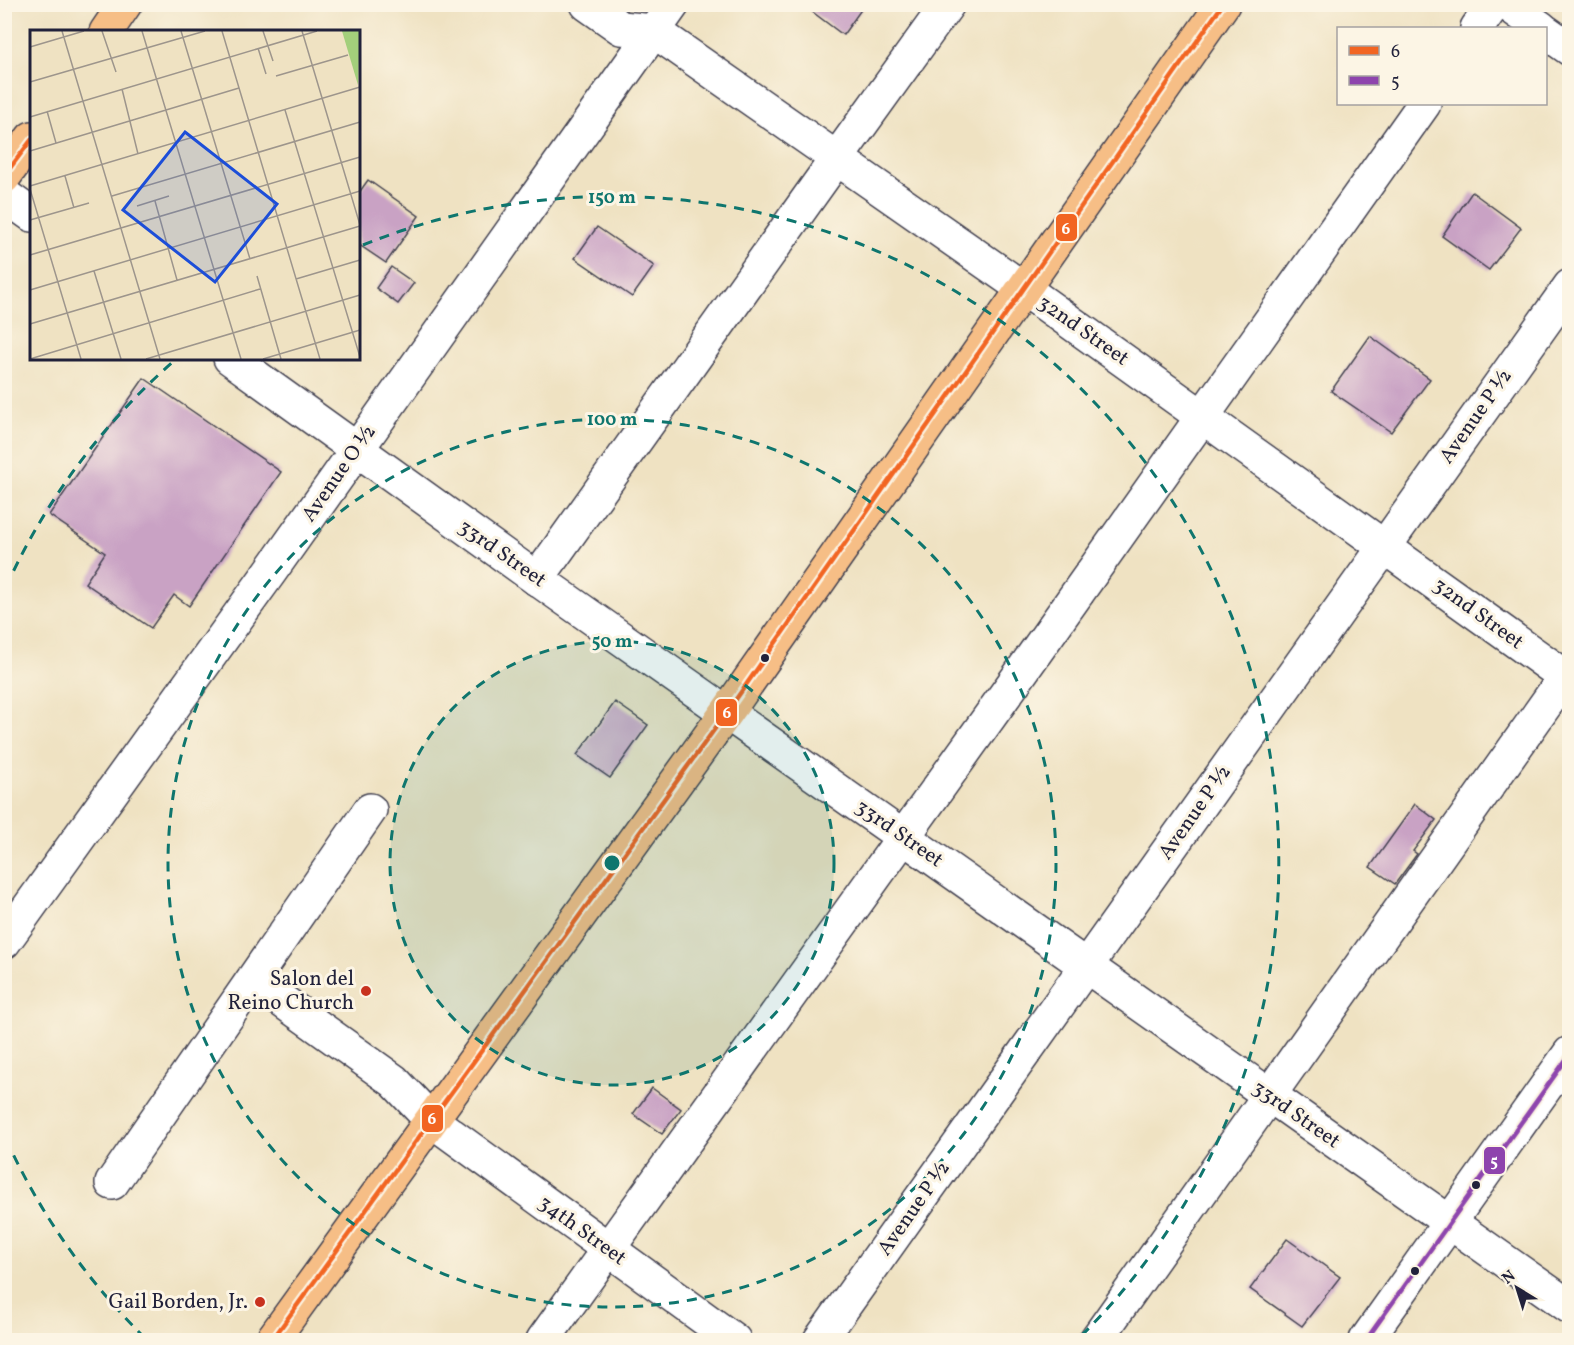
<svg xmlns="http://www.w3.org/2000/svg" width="1574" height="1345" font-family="Vollkorn,serif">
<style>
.building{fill:#c9a2c4}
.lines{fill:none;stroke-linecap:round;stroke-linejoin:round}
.minor-casing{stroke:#413f4f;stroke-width:36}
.major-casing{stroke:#413f4f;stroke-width:36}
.minor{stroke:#fff;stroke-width:33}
.major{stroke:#f6be86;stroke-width:33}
.bus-1-casing{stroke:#fcf5e5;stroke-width:9}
.bus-2-casing{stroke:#fcf5e5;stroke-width:9}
.bus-1{stroke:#f26522;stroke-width:4.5}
.bus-2{stroke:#8e44ad;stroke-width:4.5}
.ring{fill:none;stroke:#0f766e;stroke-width:3;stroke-dasharray:10 8}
.bus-dot{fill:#22223b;stroke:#fcf5e5;stroke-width:2}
.poi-dot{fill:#c8321e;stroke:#fcf5e5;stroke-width:2}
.labels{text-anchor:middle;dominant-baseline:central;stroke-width:6;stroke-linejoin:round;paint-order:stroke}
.street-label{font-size:21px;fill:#22223b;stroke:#fcf5e5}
.poi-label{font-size:21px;fill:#22223b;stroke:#fcf5e5;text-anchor:end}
.inset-road{fill:none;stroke:#9d958c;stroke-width:1.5}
.view{fill:#1d4ed8;fill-opacity:0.15;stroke:#1d4ed8;stroke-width:3}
.inset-edge{fill:none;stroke:#22223b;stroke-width:3}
.centre{fill:#0f766e;stroke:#fcf5e5;stroke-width:3}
.ring-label{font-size:18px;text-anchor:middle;font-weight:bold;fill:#0f766e;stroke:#fcf5e5;stroke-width:6;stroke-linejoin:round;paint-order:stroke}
.line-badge{stroke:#fcf5e5;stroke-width:2}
.badge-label{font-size:16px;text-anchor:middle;font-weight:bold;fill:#fff}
</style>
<rect width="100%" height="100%" fill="#fcf5e5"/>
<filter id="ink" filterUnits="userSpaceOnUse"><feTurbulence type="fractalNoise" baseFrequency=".0167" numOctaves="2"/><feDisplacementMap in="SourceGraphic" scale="12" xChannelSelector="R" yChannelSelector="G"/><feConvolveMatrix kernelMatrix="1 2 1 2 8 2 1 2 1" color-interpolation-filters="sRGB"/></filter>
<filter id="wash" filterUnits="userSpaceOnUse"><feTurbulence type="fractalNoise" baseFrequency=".008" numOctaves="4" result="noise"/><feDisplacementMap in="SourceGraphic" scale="24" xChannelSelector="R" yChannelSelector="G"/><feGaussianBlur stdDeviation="1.35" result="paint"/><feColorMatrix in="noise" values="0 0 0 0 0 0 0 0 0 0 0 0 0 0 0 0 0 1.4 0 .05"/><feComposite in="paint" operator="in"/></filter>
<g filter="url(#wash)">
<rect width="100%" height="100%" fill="#efe2c2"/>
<g id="blocks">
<g class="building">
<path d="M 802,4 L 865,4 L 843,35 Z"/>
<path d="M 368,180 L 419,216 L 386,263 L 358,244 L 358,194 Z"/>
<path d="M 1472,192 L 1521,228 L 1489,270 L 1442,236 Z"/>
<path d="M 597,227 L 654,266 L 632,297 L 575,258 Z"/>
<path d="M 391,267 L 414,283 L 398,304 L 376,288 Z"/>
<path d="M 1370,336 L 1430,379 L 1391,432 L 1331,391 Z"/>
<path d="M 144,378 L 281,472 L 189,606 L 174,595 L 151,628 L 85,583 L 105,553 L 49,515 Z"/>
<path d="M 615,702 L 648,725 L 610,778 L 577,755 Z"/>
<path d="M 1415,804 L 1436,820 L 1413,851 L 1417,854 L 1395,884 L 1370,867 Z"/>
<path d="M 652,1088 L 681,1109 L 662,1134 L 633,1114 Z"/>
<path d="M 1287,1239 L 1340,1277 L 1302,1326 L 1250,1289 Z"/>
</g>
</g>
</g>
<g filter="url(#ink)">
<use href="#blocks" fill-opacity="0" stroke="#413f4f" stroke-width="1.5"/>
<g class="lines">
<g class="minor-casing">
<g id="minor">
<path d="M 587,4 L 621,28 L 654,31 L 1024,289 L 1570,680"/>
<path d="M 1507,4 L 1541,28"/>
<path d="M 1477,28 L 1494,4"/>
<path d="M 1546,32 L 1570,49"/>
<path d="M 4,195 L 32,215"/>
<path d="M 230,358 L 537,579 L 1570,1307"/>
<path d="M 537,579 L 837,158 L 948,4"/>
<path d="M 4,942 L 270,572 L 673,4"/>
<path d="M 253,980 L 394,1081 L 431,1120 L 734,1340"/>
<path d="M 112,1183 L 370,810"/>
<path d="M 543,1340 L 1018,677 L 1424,104"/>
<path d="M 820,1340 L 1570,286"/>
<path d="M 1096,1340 L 1570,670"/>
<path d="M 1366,1340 L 1570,1053"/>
</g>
</g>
<g class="major-casing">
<g id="major">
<path d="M 106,32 L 125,4"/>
<path d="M 4,177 L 32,138"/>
<path d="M 272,1340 L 727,712 L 1223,4"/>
</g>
</g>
<use href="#minor" class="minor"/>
<use href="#major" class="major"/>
<g class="bus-1-casing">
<g id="bus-1">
<path d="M 4,176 L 32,139"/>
<path d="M 272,1340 L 727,712 L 1223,4"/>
</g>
</g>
<g class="bus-2-casing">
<path id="bus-2" d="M 1366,1340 L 1570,1054"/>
</g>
<use href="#bus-1" class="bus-1"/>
<use href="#bus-2" class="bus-2"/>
</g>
</g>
<circle cx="612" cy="863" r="222" fill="#0f766e" fill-opacity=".12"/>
<g class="ring">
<circle cx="612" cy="863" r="222"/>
<circle cx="612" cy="863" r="444"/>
<path d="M145 1338A666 666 0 0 1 6 1139M6 587A666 666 0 0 1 175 360M363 245A666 666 0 0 1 1079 1338"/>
</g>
<g class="bus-dot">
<circle cx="765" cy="658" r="5"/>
<circle cx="1476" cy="1185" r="5"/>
<circle cx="1415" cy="1271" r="5"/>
</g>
<g class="poi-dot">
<circle cx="366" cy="991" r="6"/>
<circle cx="260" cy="1302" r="6"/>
</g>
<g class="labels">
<g class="street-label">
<text transform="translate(1083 331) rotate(35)">32nd Street</text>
<text transform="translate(1476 417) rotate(-55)">Avenue P ½</text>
<text transform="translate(339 474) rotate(-55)">Avenue O ½</text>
<text transform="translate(502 554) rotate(35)">33rd Street</text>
<text transform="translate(1478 614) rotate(36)">32nd Street</text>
<text transform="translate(1195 813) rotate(-55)">Avenue P ½</text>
<text transform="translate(899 834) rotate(35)">33rd Street</text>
<text transform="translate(1296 1115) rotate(35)">33rd Street</text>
<text transform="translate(914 1209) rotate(-55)">Avenue P ½</text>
<text transform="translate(582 1231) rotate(36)">34th Street</text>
</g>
<g class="poi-label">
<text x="354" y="979">Salon del<tspan x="354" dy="24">Reino Church</tspan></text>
<text x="248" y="1302">Gail Borden, Jr.</text>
</g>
</g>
<g transform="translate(30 30)">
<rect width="330" height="330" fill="#efe2c2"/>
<path d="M 312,1 L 330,1 L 328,55 Z" fill="#a3cf7b"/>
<path class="inset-road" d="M 32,1 L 130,329M 72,1 L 86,42M 112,1 L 211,329M 151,1 L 220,229M 192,1 L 290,329M 233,1 L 243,31M 272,1 L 330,195M 0,17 L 54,1M 228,18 L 236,44M 246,46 L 318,25M 0,52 L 175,1M 92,59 L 108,124M 255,80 L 330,327M 17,81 L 26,113M 0,87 L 287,1M 0,121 L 209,58M 35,146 L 44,178M 0,156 L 330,57M 0,159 L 51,329M 82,166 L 330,92M 125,171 L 147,250M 107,176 L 139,166M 0,190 L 59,173M 0,225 L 330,127M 64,241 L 91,329M 227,246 L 251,329M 266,249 L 330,230M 0,260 L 330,161M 0,294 L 330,196M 0,329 L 230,259M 116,329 L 330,265M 233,329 L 330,300"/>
<path class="view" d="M 155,102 L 247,174 L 185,252 L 93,180 Z"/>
<rect width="330" height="330" class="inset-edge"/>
</g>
<circle cx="612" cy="863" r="9" class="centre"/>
<g class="ring-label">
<text x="612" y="203">150 m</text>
<text x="612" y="425">100 m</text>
<text x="612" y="647">50 m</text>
</g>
<g class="line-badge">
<rect x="1055" y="213" width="23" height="29" rx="6" fill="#f26522"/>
<rect x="715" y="698" width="23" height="29" rx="6" fill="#f26522"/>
<rect x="421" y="1104" width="23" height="29" rx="6" fill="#f26522"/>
<rect x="1483" y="1146" width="23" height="29" rx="6" fill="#8e44ad"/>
</g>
<g class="badge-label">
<text x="1066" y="234">6</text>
<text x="727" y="718">6</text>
<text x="432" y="1124">6</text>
<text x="1494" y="1166">5</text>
</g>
<rect width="1574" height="1345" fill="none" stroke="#fcf5e5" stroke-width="24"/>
<rect x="1337" y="27" width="210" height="78" fill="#fcf5e5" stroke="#a5a1a1" stroke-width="1.5"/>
<rect x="1349" y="46" width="30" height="9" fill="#f26522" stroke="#a5a1a1" stroke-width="1.5"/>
<text x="1391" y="57" font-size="18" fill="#22223b">6</text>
<rect x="1349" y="76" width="30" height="9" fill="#8e44ad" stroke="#a5a1a1" stroke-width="1.5"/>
<text x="1391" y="87" font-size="18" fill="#22223b">5</text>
<g transform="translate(1517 1288) rotate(322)" stroke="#fcf5e5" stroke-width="4.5" paint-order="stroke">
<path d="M0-4.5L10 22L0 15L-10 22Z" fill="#22223b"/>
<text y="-9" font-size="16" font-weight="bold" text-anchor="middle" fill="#22223b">N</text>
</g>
</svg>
